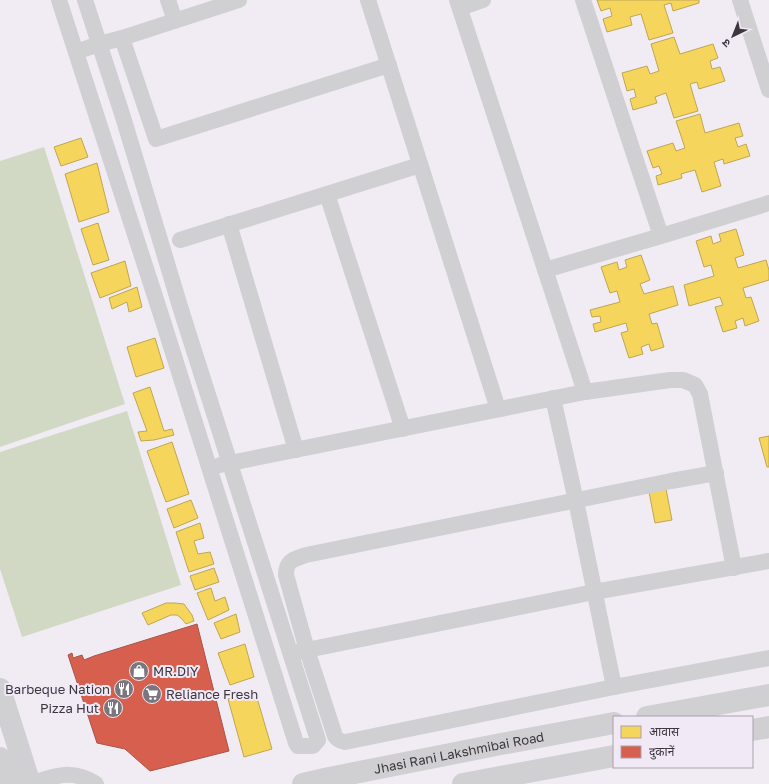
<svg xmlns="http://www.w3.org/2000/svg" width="769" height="784" font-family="'Golos Text','Noto Sans Devanagari',sans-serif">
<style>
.green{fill:#d1d9c5}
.homes{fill:#f6d55c;stroke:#bea653}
.shops{fill:#d6604d;stroke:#a85448}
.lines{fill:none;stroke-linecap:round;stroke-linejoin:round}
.street{stroke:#d0cfd1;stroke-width:16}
.secondary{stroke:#d0cfd1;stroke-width:22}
.labels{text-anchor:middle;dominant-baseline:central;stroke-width:4;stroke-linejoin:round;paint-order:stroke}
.poi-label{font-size:13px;fill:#3b373d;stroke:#f2e9f7;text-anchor:start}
.street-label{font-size:13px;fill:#3b373d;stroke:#f2e9f7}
</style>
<rect width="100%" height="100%" fill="#f1ecf4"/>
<g class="green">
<path d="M 44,147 L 125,404 L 0,447 L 0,161 Z"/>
<path d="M 127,411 L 181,585 L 22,637 L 0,569 L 0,452 Z"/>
</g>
<g class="homes">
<path d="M 597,0 L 699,0 L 699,3 L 673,11 L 671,3 L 664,5 L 673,33 L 649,40 L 641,14 L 630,17 L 632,25 L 607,32 L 603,19 L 612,16 L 610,8 L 601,11 Z"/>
<path d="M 674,37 L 680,54 L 713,44 L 718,58 L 710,61 L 712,69 L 720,67 L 725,81 L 699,89 L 697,82 L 690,84 L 698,111 L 674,118 L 666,93 L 655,97 L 657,103 L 633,110 L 630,99 L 636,97 L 634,89 L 627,91 L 622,73 L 647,66 L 650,74 L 659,71 L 651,44 Z"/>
<path d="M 700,114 L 705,133 L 739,123 L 743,136 L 735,138 L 738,147 L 746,144 L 750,156 L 724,164 L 723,159 L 714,162 L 721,186 L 702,192 L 695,170 L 681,174 L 682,178 L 658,185 L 656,176 L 662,174 L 659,166 L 653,168 L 647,151 L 673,143 L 676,151 L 685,148 L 676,121 Z"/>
<path d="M 81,138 L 88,157 L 61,166 L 54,147 Z"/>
<path d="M 97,163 L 109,212 L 79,222 L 65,174 Z"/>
<path d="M 98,223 L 109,260 L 93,265 L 81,229 Z"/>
<path d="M 736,229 L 744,255 L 735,258 L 738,268 L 766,260 L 769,270 L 769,280 L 743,288 L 746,298 L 751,297 L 759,321 L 745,326 L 743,318 L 735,321 L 737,328 L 723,332 L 715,307 L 723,305 L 720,297 L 689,306 L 684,285 L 714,276 L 711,265 L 704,267 L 696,241 L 711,236 L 713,244 L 721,241 L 719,234 Z"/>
<path d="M 641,255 L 650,280 L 640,284 L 644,294 L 673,286 L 678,305 L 649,314 L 652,324 L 657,323 L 664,347 L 651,351 L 649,344 L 641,347 L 643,354 L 629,358 L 621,333 L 628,331 L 626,323 L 595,332 L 593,324 L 601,322 L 600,316 L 592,317 L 590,310 L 620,302 L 617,291 L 610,293 L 601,267 L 617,262 L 619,270 L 627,267 L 625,260 Z"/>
<path d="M 125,261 L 131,286 L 100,298 L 91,273 Z"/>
<path d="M 137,287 L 142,307 L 129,312 L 127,302 L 112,309 L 109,298 Z"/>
<path d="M 155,338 L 164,368 L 136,377 L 127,347 Z"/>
<path d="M 150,387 L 164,431 L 172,429 L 174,435 L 154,440 L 141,441 L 138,432 L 147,431 L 133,393 Z"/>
<path d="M 769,436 L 769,467 L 767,467 L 759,438 Z"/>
<path d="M 172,442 L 189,494 L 166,502 L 147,451 Z"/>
<path d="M 666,489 L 672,520 L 655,523 L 649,492 Z"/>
<path d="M 191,500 L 198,518 L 174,528 L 167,509 Z"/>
<path d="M 200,523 L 204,538 L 194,541 L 198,554 L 210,552 L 214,564 L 189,572 L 176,532 Z"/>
<path d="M 214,568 L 219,582 L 195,590 L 190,576 Z"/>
<path d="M 211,588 L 215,601 L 225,597 L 229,610 L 208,620 L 197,593 Z"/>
<path d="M 166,603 L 175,603 L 184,604 L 192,615 L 194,621 L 186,624 L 181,618 L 177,615 L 171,615 L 148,625 L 142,613 Z"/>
<path d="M 236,614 L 240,632 L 221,639 L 214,623 Z"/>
<path d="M 245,644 L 254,677 L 230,685 L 218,653 Z"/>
<path d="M 255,691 L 272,749 L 244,757 L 228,699 Z"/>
</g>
<path class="shops" d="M 197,624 L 229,751 L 150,771 L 125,749 L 97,743 L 68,655 L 72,653 L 73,658 L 82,655 L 84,660 L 94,656 Z"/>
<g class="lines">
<g class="street">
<path d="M 59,0 L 162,318 L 296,743 L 298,746 L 313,746 L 318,740 L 182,313 L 123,117 L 85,0"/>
<path d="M 168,0 L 175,21"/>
<path d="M 368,0 L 498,409"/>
<path d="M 457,0 L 585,392"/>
<path d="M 583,0 L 661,236"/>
<path d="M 740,0 L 769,90"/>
<path d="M 460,8 L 483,0"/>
<path d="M 122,38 L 156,139 L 389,65"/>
<path d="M 76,52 L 99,44 L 122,38 L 239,0"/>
<path d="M 327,194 L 403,429"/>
<path d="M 229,224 L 296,450"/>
<path d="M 180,240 L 420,165"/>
<path d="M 545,270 L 661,236 L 769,203"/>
<path d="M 553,398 L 576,501 L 614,687"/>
<path d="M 220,465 L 585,392 L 670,380 L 683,380 L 695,385 L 700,394 L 734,568"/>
<path d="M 716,473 L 671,481 L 306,555 C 294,559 286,560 286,575 L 307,650 L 335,736 C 337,740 340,741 345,742 L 614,687 L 769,658"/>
<path d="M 297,652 L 594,592 L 769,561"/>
<path d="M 30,784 C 55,776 72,768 96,784"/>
</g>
<g class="secondary">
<path d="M 0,689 L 30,784"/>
<path d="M 647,717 L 769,695"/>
<path d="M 752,730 L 769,727"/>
<path d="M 0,758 L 8,784"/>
<path id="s1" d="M 303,784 L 329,778 L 501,744 L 614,723"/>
<path d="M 463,784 L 614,756"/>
</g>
</g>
<defs>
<g id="shop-disc" transform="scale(1)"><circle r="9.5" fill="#7b767d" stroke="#f2e9f7"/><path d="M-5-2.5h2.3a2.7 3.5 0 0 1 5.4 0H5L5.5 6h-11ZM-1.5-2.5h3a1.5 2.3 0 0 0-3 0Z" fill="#fff"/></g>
<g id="restaurant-disc" transform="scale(1)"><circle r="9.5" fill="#7b767d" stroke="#f2e9f7"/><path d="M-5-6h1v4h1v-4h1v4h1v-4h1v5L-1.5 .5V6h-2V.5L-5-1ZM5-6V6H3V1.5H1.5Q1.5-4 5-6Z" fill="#fff"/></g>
<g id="supermarket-disc" transform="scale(1)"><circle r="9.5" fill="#7b767d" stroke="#f2e9f7"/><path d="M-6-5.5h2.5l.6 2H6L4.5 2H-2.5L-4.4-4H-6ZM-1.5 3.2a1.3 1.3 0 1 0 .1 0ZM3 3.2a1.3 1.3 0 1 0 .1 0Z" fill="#fff"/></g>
</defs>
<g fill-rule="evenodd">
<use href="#shop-disc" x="139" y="671"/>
<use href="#restaurant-disc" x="124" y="689"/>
<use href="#supermarket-disc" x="152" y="694"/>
<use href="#restaurant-disc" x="113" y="708"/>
</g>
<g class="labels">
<g class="poi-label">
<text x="153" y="671">MR.DIY</text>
<text x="110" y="689" text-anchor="end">Barbeque Nation</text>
<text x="166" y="694">Reliance Fresh</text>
<text x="99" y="708" text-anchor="end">Pizza Hut</text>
</g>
<g class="street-label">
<text stroke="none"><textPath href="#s1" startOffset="159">Jhasi Rani Lakshmibai Road</textPath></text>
</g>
</g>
<rect x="613" y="716" width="140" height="52" fill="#f2e9f7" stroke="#a9a2ad"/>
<rect x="621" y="726" width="20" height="12" fill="#f6d55c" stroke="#a9a2ad"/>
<text x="649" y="736" font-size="12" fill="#3b373d">आवास</text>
<rect x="621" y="746" width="20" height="12" fill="#d6604d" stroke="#a9a2ad"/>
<text x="649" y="756" font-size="12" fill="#3b373d">दुकानें</text>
<g transform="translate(733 36) rotate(223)" stroke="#f2e9f7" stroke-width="3" paint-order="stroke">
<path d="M0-3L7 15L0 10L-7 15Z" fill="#3b373d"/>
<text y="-6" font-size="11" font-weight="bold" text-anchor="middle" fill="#3b373d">उ</text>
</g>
</svg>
